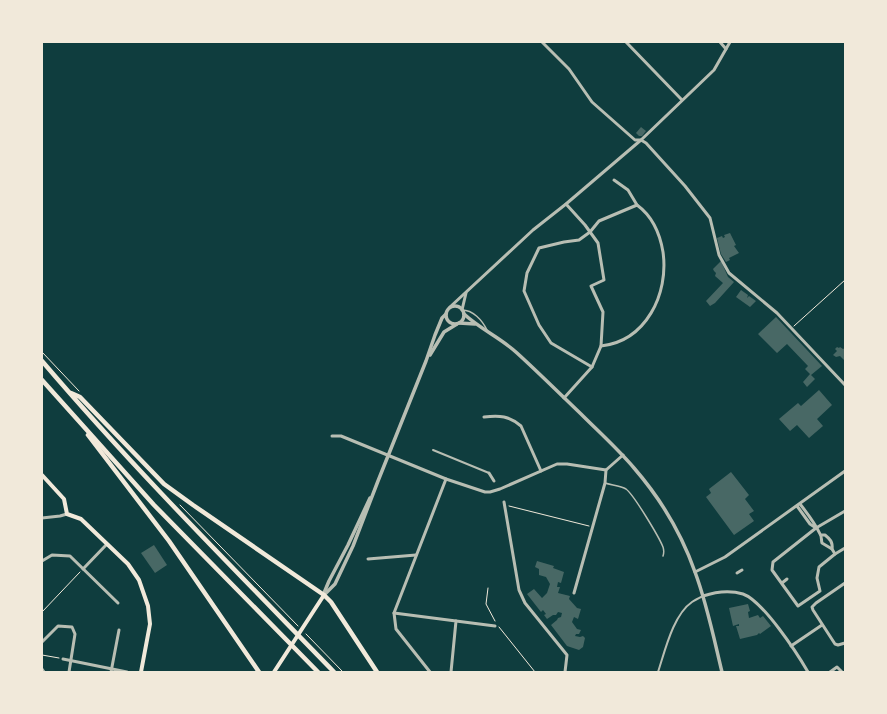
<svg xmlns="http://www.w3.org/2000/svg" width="887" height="714" font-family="Lato,sans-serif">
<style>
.building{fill:#486865}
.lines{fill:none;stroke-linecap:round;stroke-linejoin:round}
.path{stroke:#f1e9da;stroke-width:1}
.service{stroke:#b8beb3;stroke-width:1.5}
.pedestrian{stroke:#b8beb3;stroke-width:2}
.minor{stroke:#b8beb3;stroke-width:3}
.tertiary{stroke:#b8beb3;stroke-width:3.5}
.secondary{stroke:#f1e9da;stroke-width:4}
.primary{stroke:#f1e9da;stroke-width:4.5}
</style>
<rect width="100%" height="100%" fill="#0f3d3e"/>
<g class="building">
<path d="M 641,127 L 646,131 L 642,136 L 639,136 L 636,133 Z"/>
<path d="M 730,233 L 736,245 L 734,246 L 739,253 L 729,258 L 730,260 L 726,262 L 721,254 L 717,238 L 722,236 L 723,238 L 725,237 L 724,235 Z"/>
<path d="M 721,261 L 728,277 L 734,282 L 715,303 L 710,306 L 706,301 L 723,283 L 715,276 L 716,273 L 714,271 L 713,269 Z"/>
<path d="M 741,290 L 748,295 L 747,298 L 749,296 L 756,301 L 750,307 L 736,297 Z"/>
<path d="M 776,317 L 822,366 L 811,375 L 815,379 L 807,387 L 803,382 L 810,374 L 805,369 L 808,366 L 787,344 L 777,353 L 758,334 Z"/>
<path d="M 837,347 L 839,348 L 840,347 L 843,349 L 845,348 L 845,361 L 840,356 L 836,357 L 833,355 L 837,351 L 835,349 Z"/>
<path d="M 819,390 L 832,405 L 817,419 L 823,426 L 809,438 L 797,425 L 790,431 L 779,419 L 798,403 L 801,406 Z"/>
<path d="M 731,472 L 749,495 L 745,499 L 754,511 L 749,514 L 754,521 L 734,535 L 706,497 L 711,493 L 709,489 Z"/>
<path d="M 154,545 L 167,565 L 155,573 L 141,553 Z"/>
<path d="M 537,561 L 554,566 L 553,568 L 564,572 L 561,583 L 558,582 L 557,587 L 560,587 L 558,593 L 570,596 L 569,599 L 577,608 L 581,609 L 578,619 L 574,617 L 572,622 L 577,629 L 581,630 L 579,634 L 576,634 L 575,636 L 580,637 L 583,636 L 585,638 L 583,647 L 579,650 L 567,646 L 551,625 L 557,620 L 558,618 L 561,617 L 562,613 L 558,612 L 556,615 L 553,615 L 547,619 L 544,615 L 546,614 L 543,610 L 541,612 L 527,594 L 534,589 L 542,598 L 547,593 L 550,584 L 546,577 L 539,575 L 539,569 L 535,567 Z"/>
<path d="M 748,604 L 750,611 L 748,612 L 749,618 L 758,615 L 760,618 L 763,616 L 771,626 L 760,634 L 759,633 L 757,635 L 740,639 L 736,626 L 739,626 L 739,624 L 733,626 L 729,608 Z"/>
</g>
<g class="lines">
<g class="path">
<path d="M 794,326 L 845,280"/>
<path d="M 42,352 L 79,391"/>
<path d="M 180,505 L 298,626"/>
<path d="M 509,506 L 589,526"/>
<path d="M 488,588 L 486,604 L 495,621"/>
<path d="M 42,612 L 80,572"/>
<path d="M 499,627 L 535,672"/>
<path d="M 306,634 L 343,672"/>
<path d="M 42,655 L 59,658"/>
</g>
<g class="service">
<path d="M 462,310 C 473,310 482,320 487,330"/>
<path d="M 605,483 C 611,485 621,486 626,489 C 634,495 659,537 663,547 C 664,550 664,553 663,556"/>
</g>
<g class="pedestrian">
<path d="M 433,450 L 489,473"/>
<path d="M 658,672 C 665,651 673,615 692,602 C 695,600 699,598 703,596"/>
</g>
<g class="minor">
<path d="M 542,42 L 569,69 L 592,102 L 635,140 L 641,140 L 646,143 L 685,186 L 710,218 L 719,255 L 729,273 L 777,313 L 845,385"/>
<path d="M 626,42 L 682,100"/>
<path d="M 720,42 L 726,49"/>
<path d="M 614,180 L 628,190 L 637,205"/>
<path d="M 450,307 L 533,230 L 566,204 L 641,140 L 714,70 L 730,42"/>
<path d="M 462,310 L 466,293"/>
<path d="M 592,367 L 551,343 L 539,325 L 524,291 L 527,273 L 539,248 L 564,242 L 579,240 L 590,232 L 599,221 L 637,205 C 652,216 660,234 663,252 C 669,294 646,341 601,346"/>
<path d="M 564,398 L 592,367 L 601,346 L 603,312 L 591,286 L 604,280 L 598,243 L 585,225 L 566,204"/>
<path d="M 484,417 C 500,415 509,416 521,426 L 541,471"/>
<path d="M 332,436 L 341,436 L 446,479 L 485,492 L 490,492 L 500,489 L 557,464 L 567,464 L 606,470 L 623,455"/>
<path d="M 489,473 L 494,481"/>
<path d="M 504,502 L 519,590 L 525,603 L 567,655 L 565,672"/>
<path d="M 800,504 C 807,513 815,523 820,534 C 822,536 821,540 822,543 L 832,549 L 835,554"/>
<path d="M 797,506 L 810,524 L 816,528"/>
<path d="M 845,511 L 816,528 L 773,562 L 772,570 L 798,606 L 820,591 L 817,578 L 819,567 L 835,554 L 845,548"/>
<path d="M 42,518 L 60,516 L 67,514"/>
<path d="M 821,535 L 825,535 C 830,539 833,542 832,549"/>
<path d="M 368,559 L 416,555"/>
<path d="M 42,561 L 52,555 L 70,556 L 118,603"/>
<path d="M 83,569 L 107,544"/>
<path d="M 695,572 L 725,557 L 845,471"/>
<path d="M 737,573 L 742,570"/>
<path d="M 782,583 L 787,579"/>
<path d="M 845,583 L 816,603 L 812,607 L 813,610 L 835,644 L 838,645 L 845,643"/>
<path d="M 574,593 L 605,483 L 606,470"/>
<path d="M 703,596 C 715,592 730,590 743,594 C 763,601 797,653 808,672"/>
<path d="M 394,613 L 456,621 L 451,672"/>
<path d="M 456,621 L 495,626"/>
<path d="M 42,642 L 58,626 L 72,627 L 75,634 L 69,672"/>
<path d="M 791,646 L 822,625"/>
<path d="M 63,659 L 127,672"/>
<path d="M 42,669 L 44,672"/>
<path d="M 111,672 L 119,630"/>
<path d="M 430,672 L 396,629 L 394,613 L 446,479"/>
<path d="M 830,672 L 837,667 L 842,672"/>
</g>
<g class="tertiary">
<circle cx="455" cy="315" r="9"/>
<path d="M 464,314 C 480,329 501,338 517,353 C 539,373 560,394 581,414 C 599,432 618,449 634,468 C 660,498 682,535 695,572 C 707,604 714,639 722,672"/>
<path d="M 459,323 L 475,324"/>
<path d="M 430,355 L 444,332 L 457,324"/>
<path d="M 324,593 L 329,581 L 348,545 L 370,498"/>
<path d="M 324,595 L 335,584 L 353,546 L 378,481 L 426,361 L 435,335 L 442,318 L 446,314"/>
</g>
<g class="secondary">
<path d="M 42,475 L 64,499 L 67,514 L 81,519 L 128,564 L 139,580 L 148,606 L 150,624 L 141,672"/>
<path d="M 274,672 L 324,595"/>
</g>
<g class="primary">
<path d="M 42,361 C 134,469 235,570 334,672"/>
<path d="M 42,380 L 154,505 L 318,672"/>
<path d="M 71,393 L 80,397 L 164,484 L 193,505 L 324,595 L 331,602 L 377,672"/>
<path d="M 88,435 L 169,541 L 259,672"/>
</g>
</g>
<rect width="887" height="714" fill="none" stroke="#f1e9da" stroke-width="86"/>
</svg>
